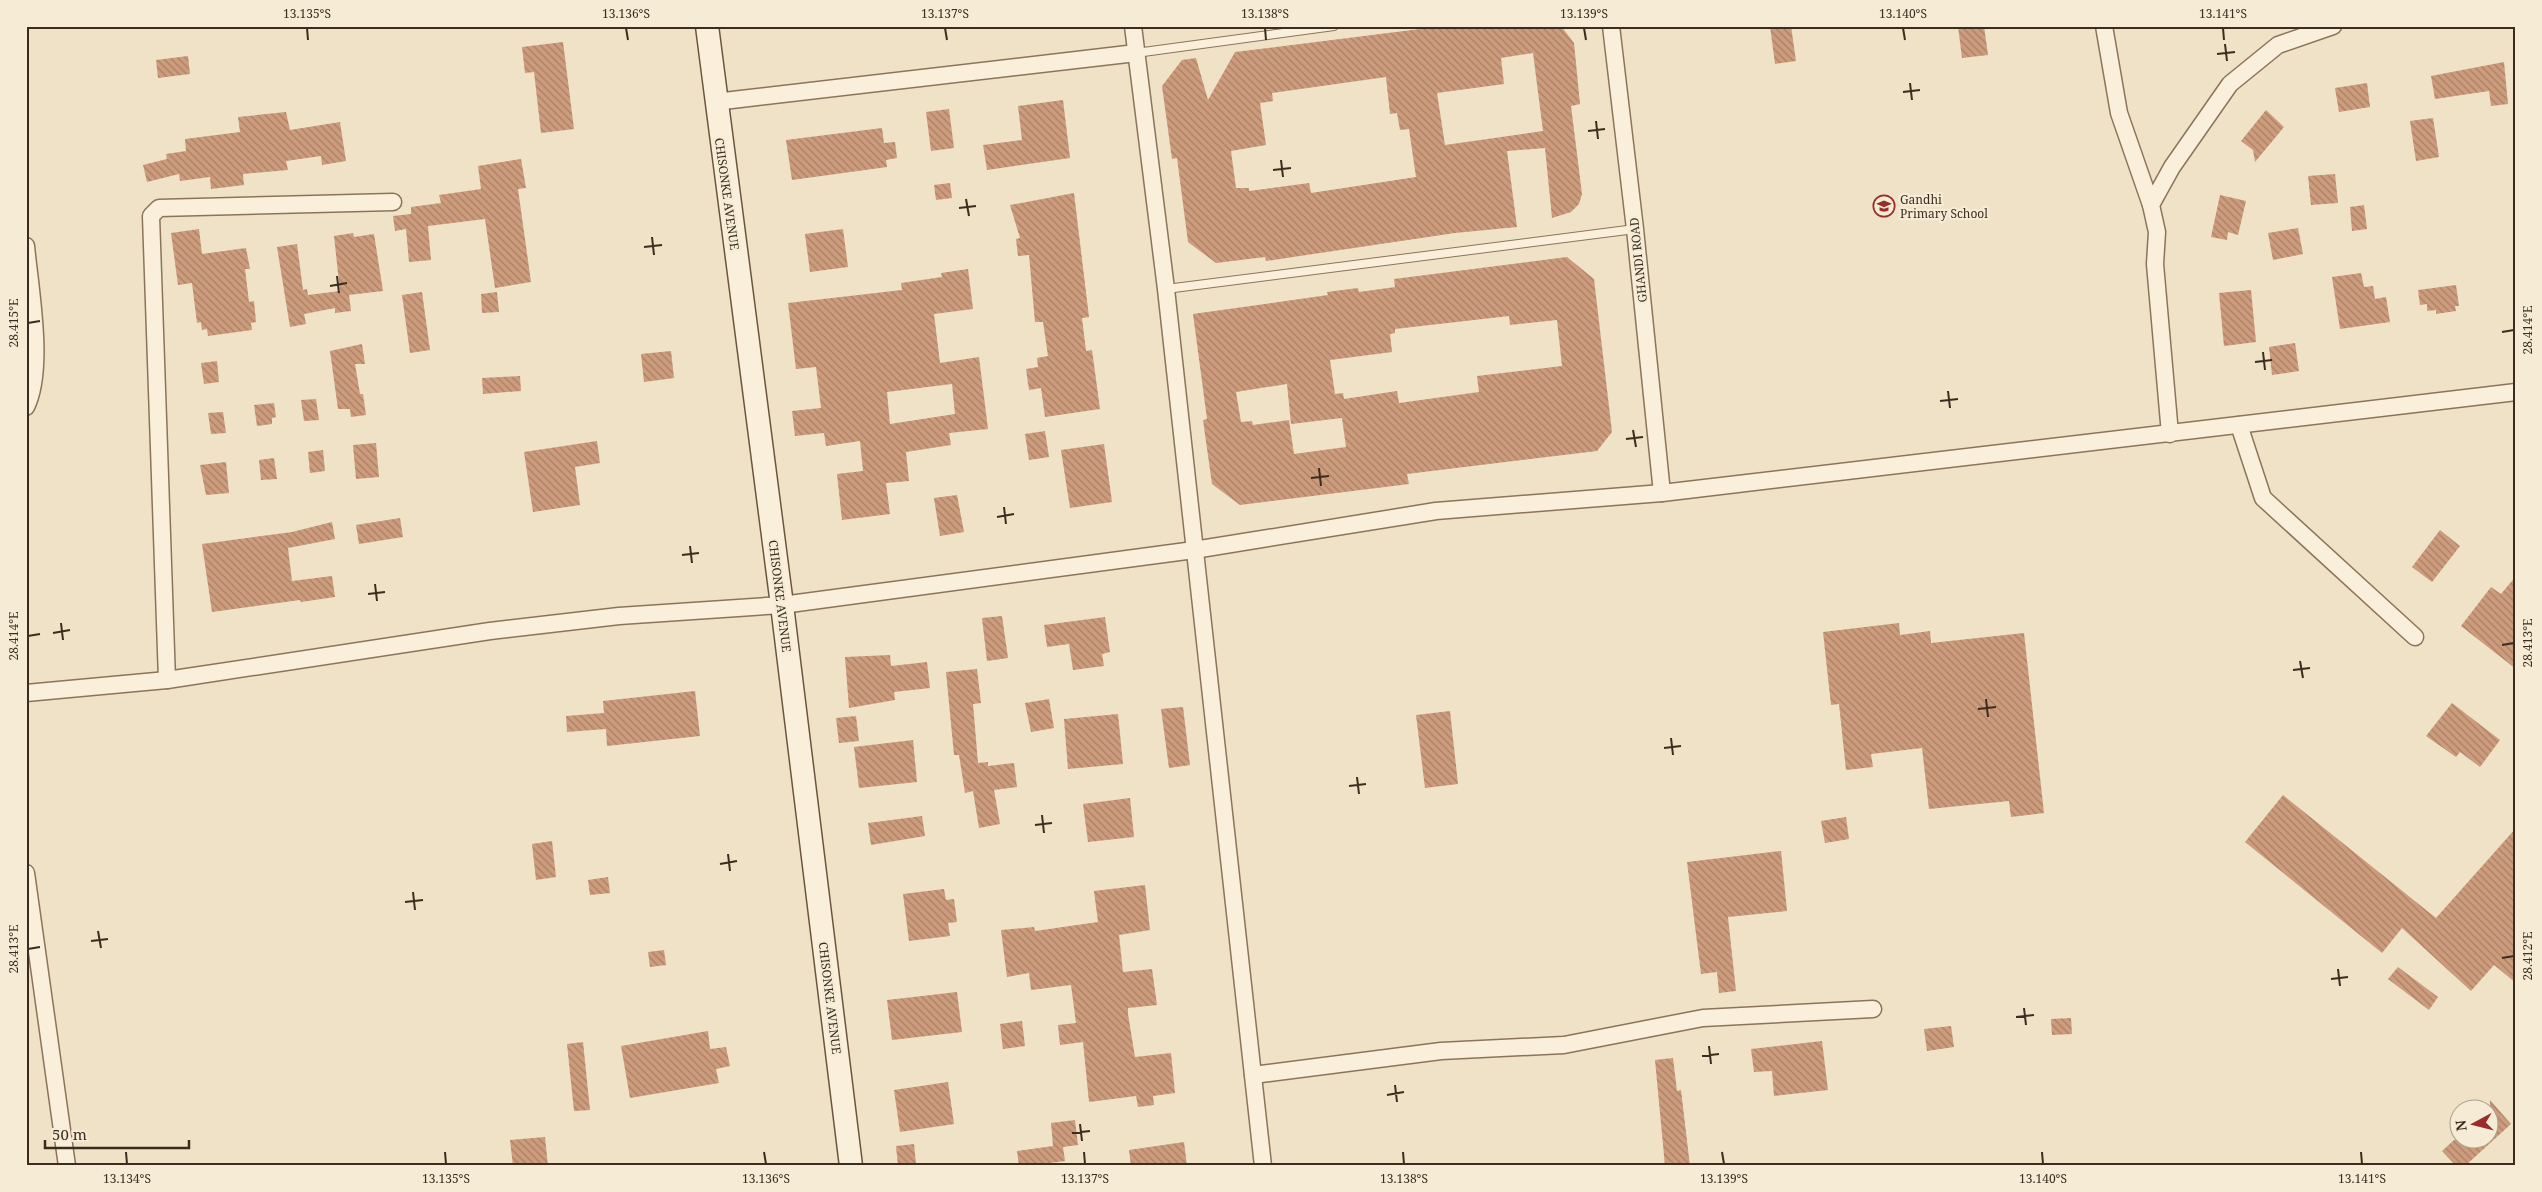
<svg xmlns="http://www.w3.org/2000/svg" width="2542" height="1192" font-family="'Noto Serif',serif">
<style>
.building{fill:url(#building-back-hatch);fill-rule:evenodd}
.lines{fill:none;stroke-linecap:round;stroke-linejoin:round}
.lane-casing{stroke:#8b745b;stroke-width:10}
.street-casing{stroke:#8b745b;stroke-width:19}
.secondary-casing{stroke:#6c553f;stroke-width:25}
.lane{stroke:#f9efda;stroke-width:8}
.street{stroke:#f9efda;stroke-width:16}
.secondary{stroke:#f9efda;stroke-width:22}
.ticks{fill:none;stroke:#3b2c1f;stroke-width:2}
.labels{text-anchor:middle;dominant-baseline:central;stroke-width:4.5;stroke-linejoin:round;paint-order:stroke}
.street-label{font-size:12px;fill:#3b2c1f;stroke:#f6ecd6}
.poi-label{font-size:12px;fill:#3b2c1f;stroke:#f6ecd6;text-anchor:start}
.neatline{fill:none;stroke:#3b2c1f;stroke-width:2}
.ticks-label{font-size:12px;text-anchor:middle;fill:#3b2c1f}
</style>
<defs>
<pattern id="building-back-hatch" width="6" height="6" patternUnits="userSpaceOnUse" patternTransform="scale(1.25)"><rect width="6" height="6" fill="#cd9c7c"/><path d="M-1 5l2 2M0 0l6 6M5-1l2 2" fill="none" stroke="#a87f65"/></pattern>
</defs>
<rect width="100%" height="100%" fill="#efe2c6"/>
<g class="building">
<path d="M 1444,26 L 1561,26 L 1574,43 L 1580,104 L 1571,106 L 1582,194 L 1579,204 L 1571,212 L 1552,218 L 1545,148 L 1507,151 L 1517,227 L 1455,233 L 1266,261 L 1265,257 L 1216,263 L 1188,242 L 1177,158 L 1172,159 L 1162,86 L 1182,60 L 1196,58 L 1208,100 L 1235,52 ZM 1533,53 L 1543,131 L 1445,145 L 1437,93 L 1504,84 L 1501,58 ZM 1386,77 L 1390,114 L 1397,113 L 1400,130 L 1409,129 L 1416,177 L 1311,193 L 1309,183 L 1249,191 L 1249,188 L 1236,188 L 1231,151 L 1266,145 L 1260,103 L 1273,101 L 1272,93 Z"/>
<path d="M 1770,26 L 1791,26 L 1796,61 L 1775,64 Z"/>
<path d="M 1958,26 L 1984,26 L 1988,55 L 1962,58 Z"/>
<path d="M 563,42 L 574,129 L 541,133 L 534,72 L 525,73 L 522,47 Z"/>
<path d="M 188,56 L 190,74 L 158,78 L 156,60 Z"/>
<path d="M 2504,62 L 2508,104 L 2491,106 L 2489,91 L 2435,99 L 2431,76 Z"/>
<path d="M 2367,83 L 2370,107 L 2339,112 L 2335,88 Z"/>
<path d="M 1063,100 L 1070,158 L 987,170 L 983,145 L 1022,140 L 1018,106 Z"/>
<path d="M 949,109 L 954,148 L 931,151 L 926,112 Z"/>
<path d="M 2266,110 L 2284,127 L 2255,162 L 2253,150 L 2241,141 Z"/>
<path d="M 286,112 L 290,130 L 340,122 L 346,161 L 322,165 L 321,156 L 286,161 L 288,170 L 243,174 L 244,185 L 211,189 L 210,177 L 180,181 L 179,174 L 147,182 L 143,165 L 167,159 L 166,154 L 186,151 L 185,139 L 240,132 L 238,117 Z"/>
<path d="M 2433,118 L 2439,157 L 2416,161 L 2410,121 Z"/>
<path d="M 882,128 L 884,143 L 895,142 L 897,158 L 886,160 L 887,167 L 792,180 L 786,140 Z"/>
<path d="M 521,159 L 526,188 L 518,189 L 531,282 L 495,288 L 485,219 L 428,226 L 431,260 L 409,262 L 406,229 L 395,231 L 393,216 L 411,214 L 411,207 L 441,203 L 439,195 L 481,189 L 478,166 Z"/>
<path d="M 2335,174 L 2338,203 L 2311,205 L 2308,176 Z"/>
<path d="M 950,183 L 952,198 L 936,200 L 934,185 Z"/>
<path d="M 1074,193 L 1089,317 L 1082,318 L 1086,351 L 1092,350 L 1100,409 L 1045,417 L 1041,388 L 1029,390 L 1026,369 L 1038,367 L 1037,358 L 1048,356 L 1043,322 L 1035,322 L 1029,255 L 1018,256 L 1016,239 L 1020,238 L 1010,205 Z"/>
<path d="M 2220,195 L 2246,201 L 2238,235 L 2228,232 L 2227,240 L 2211,237 Z"/>
<path d="M 2364,205 L 2367,229 L 2352,231 L 2350,207 Z"/>
<path d="M 2298,228 L 2303,254 L 2273,260 L 2268,233 Z"/>
<path d="M 199,229 L 202,254 L 246,248 L 250,269 L 245,269 L 249,302 L 254,301 L 256,322 L 251,323 L 252,330 L 208,336 L 207,329 L 202,330 L 201,322 L 197,323 L 192,283 L 178,285 L 171,233 Z"/>
<path d="M 843,229 L 848,267 L 810,272 L 805,234 Z"/>
<path d="M 353,233 L 354,237 L 374,234 L 383,291 L 349,295 L 351,311 L 335,313 L 335,308 L 304,314 L 306,324 L 290,327 L 277,247 L 297,244 L 303,290 L 307,289 L 308,295 L 340,291 L 334,236 Z"/>
<path d="M 1567,257 L 1594,279 L 1612,432 L 1597,451 L 1407,474 L 1409,484 L 1240,505 L 1212,484 L 1203,420 L 1207,419 L 1193,314 L 1328,295 L 1327,292 L 1358,288 L 1359,292 L 1395,287 L 1394,279 ZM 1509,316 L 1510,325 L 1557,320 L 1562,366 L 1477,376 L 1479,392 L 1399,403 L 1397,391 L 1344,399 L 1343,393 L 1335,394 L 1330,360 L 1392,352 L 1390,334 L 1395,333 L 1395,329 ZM 1287,384 L 1291,424 L 1342,418 L 1346,447 L 1294,454 L 1289,420 L 1253,425 L 1252,421 L 1241,422 L 1236,392 Z"/>
<path d="M 968,269 L 973,309 L 934,314 L 940,363 L 979,357 L 988,429 L 949,433 L 951,445 L 906,452 L 909,481 L 886,483 L 890,514 L 842,520 L 837,474 L 863,471 L 860,441 L 826,446 L 824,433 L 795,436 L 792,411 L 821,408 L 816,367 L 796,369 L 788,303 L 902,290 L 901,283 L 942,277 L 941,273 ZM 952,384 L 955,414 L 890,424 L 887,392 Z"/>
<path d="M 2361,273 L 2364,287 L 2373,286 L 2375,299 L 2386,297 L 2390,322 L 2340,329 L 2332,277 Z"/>
<path d="M 2456,285 L 2459,306 L 2455,306 L 2456,311 L 2436,314 L 2436,310 L 2427,311 L 2427,304 L 2420,305 L 2418,290 Z"/>
<path d="M 2251,290 L 2256,342 L 2224,346 L 2219,293 Z"/>
<path d="M 422,292 L 430,350 L 410,353 L 402,295 Z"/>
<path d="M 497,292 L 499,312 L 482,313 L 481,294 Z"/>
<path d="M 2295,343 L 2299,371 L 2272,375 L 2269,347 Z"/>
<path d="M 362,344 L 365,364 L 355,364 L 360,394 L 363,394 L 366,415 L 351,417 L 350,409 L 338,409 L 330,351 Z"/>
<path d="M 671,351 L 674,378 L 644,382 L 641,354 Z"/>
<path d="M 217,361 L 219,382 L 204,384 L 201,363 Z"/>
<path d="M 520,376 L 521,391 L 483,394 L 482,378 Z"/>
<path d="M 316,399 L 319,420 L 304,421 L 301,400 Z"/>
<path d="M 274,403 L 276,417 L 272,418 L 272,424 L 257,426 L 254,405 Z"/>
<path d="M 223,412 L 226,433 L 211,434 L 208,413 Z"/>
<path d="M 1045,431 L 1049,457 L 1029,460 L 1025,434 Z"/>
<path d="M 597,441 L 600,463 L 575,467 L 580,505 L 533,512 L 524,452 Z"/>
<path d="M 376,443 L 379,477 L 356,479 L 353,445 Z"/>
<path d="M 1104,444 L 1112,502 L 1070,508 L 1061,450 Z"/>
<path d="M 323,450 L 325,471 L 310,473 L 308,452 Z"/>
<path d="M 274,458 L 277,479 L 261,480 L 259,460 Z"/>
<path d="M 226,462 L 229,493 L 206,495 L 200,465 Z"/>
<path d="M 957,495 L 964,532 L 940,536 L 934,498 Z"/>
<path d="M 400,518 L 403,537 L 359,544 L 356,525 Z"/>
<path d="M 332,522 L 335,539 L 288,548 L 292,581 L 332,576 L 335,597 L 301,602 L 300,600 L 212,612 L 202,544 L 292,532 Z"/>
<path d="M 2440,530 L 2460,546 L 2432,582 L 2412,567 Z"/>
<path d="M 2516,576 L 2516,669 L 2461,626 L 2491,587 L 2501,594 Z"/>
<path d="M 1002,616 L 1008,658 L 987,661 L 982,618 Z"/>
<path d="M 1105,617 L 1110,652 L 1102,654 L 1104,666 L 1073,670 L 1069,644 L 1047,647 L 1044,625 Z"/>
<path d="M 1899,623 L 1900,635 L 1930,631 L 1931,643 L 2024,633 L 2044,813 L 2011,817 L 2009,801 L 1929,809 L 1922,748 L 1871,754 L 1873,767 L 1846,770 L 1839,704 L 1831,705 L 1823,632 Z"/>
<path d="M 890,655 L 891,666 L 927,662 L 930,688 L 894,692 L 895,700 L 849,708 L 845,657 Z"/>
<path d="M 977,669 L 981,703 L 973,704 L 978,763 L 988,762 L 988,766 L 1014,763 L 1017,787 L 994,790 L 1000,824 L 979,828 L 973,791 L 965,793 L 959,755 L 954,755 L 946,672 Z"/>
<path d="M 695,691 L 700,736 L 607,746 L 606,729 L 567,732 L 566,716 L 604,713 L 603,701 Z"/>
<path d="M 1049,699 L 1054,728 L 1031,732 L 1025,703 Z"/>
<path d="M 2452,703 L 2500,740 L 2480,767 L 2460,752 L 2456,757 L 2426,736 Z"/>
<path d="M 1183,707 L 1190,765 L 1169,768 L 1161,709 Z"/>
<path d="M 1450,711 L 1458,784 L 1425,788 L 1416,715 Z"/>
<path d="M 1118,714 L 1123,764 L 1068,769 L 1064,719 Z"/>
<path d="M 856,716 L 859,741 L 839,743 L 836,718 Z"/>
<path d="M 913,740 L 917,782 L 859,788 L 854,747 Z"/>
<path d="M 2283,795 L 2436,918 L 2516,828 L 2516,983 L 2494,965 L 2471,991 L 2402,928 L 2382,953 L 2245,842 Z"/>
<path d="M 1130,798 L 1134,837 L 1088,842 L 1083,804 Z"/>
<path d="M 922,816 L 925,836 L 871,845 L 868,823 Z"/>
<path d="M 1846,817 L 1849,839 L 1825,843 L 1821,821 Z"/>
<path d="M 552,841 L 556,877 L 536,880 L 532,844 Z"/>
<path d="M 1781,851 L 1787,911 L 1728,917 L 1736,991 L 1719,993 L 1717,972 L 1701,974 L 1687,862 Z"/>
<path d="M 608,877 L 610,893 L 590,895 L 588,880 Z"/>
<path d="M 1145,885 L 1150,930 L 1119,935 L 1123,972 L 1152,969 L 1157,1005 L 1128,1008 L 1128,1014 L 1135,1057 L 1171,1053 L 1175,1093 L 1153,1096 L 1154,1105 L 1138,1107 L 1136,1096 L 1089,1102 L 1083,1042 L 1060,1045 L 1058,1025 L 1076,1023 L 1071,985 L 1031,990 L 1029,973 L 1007,977 L 1001,930 L 1034,927 L 1035,931 L 1098,922 L 1094,891 Z"/>
<path d="M 944,889 L 946,900 L 954,899 L 957,922 L 948,923 L 950,936 L 909,941 L 903,894 Z"/>
<path d="M 664,950 L 666,965 L 650,967 L 648,952 Z"/>
<path d="M 2398,967 L 2438,997 L 2429,1010 L 2388,979 Z"/>
<path d="M 957,992 L 962,1032 L 892,1040 L 887,1000 Z"/>
<path d="M 2071,1018 L 2072,1034 L 2052,1035 L 2051,1019 Z"/>
<path d="M 1022,1021 L 1025,1046 L 1003,1049 L 1000,1024 Z"/>
<path d="M 1951,1026 L 1954,1047 L 1927,1051 L 1924,1029 Z"/>
<path d="M 708,1031 L 710,1049 L 726,1047 L 730,1066 L 716,1069 L 719,1083 L 630,1098 L 621,1046 Z"/>
<path d="M 1822,1041 L 1828,1090 L 1774,1096 L 1772,1071 L 1754,1072 L 1751,1049 Z"/>
<path d="M 583,1042 L 590,1110 L 574,1111 L 567,1044 Z"/>
<path d="M 1673,1058 L 1677,1091 L 1681,1090 L 1690,1166 L 1665,1166 L 1655,1060 Z"/>
<path d="M 948,1082 L 954,1124 L 900,1132 L 894,1090 Z"/>
<path d="M 2490,1100 L 2511,1124 L 2465,1166 L 2456,1166 L 2442,1151 L 2454,1140 L 2490,1140 Z"/>
<path d="M 1075,1120 L 1078,1145 L 1063,1147 L 1065,1161 L 1042,1164 L 1043,1166 L 1019,1166 L 1017,1151 L 1053,1146 L 1051,1123 Z"/>
<path d="M 545,1137 L 548,1166 L 513,1166 L 510,1140 Z"/>
<path d="M 1184,1142 L 1187,1166 L 1131,1166 L 1129,1150 Z"/>
<path d="M 914,1144 L 916,1164 L 898,1166 L 896,1146 Z"/>
</g>
<g class="lines">
<g class="lane-casing">
<g id="lane">
<path d="M 1136,53 L 1334,26"/>
<path d="M 1166,289 L 1635,229"/>
</g>
</g>
<g class="street-casing">
<g id="street">
<path d="M 1133,26 L 1166,289 L 1263,1166"/>
<path d="M 1611,26 L 1635,229 L 1662,493"/>
<path d="M 2104,26 L 2119,113 L 2151,205"/>
<path d="M 715,102 L 1136,53"/>
<path d="M 26,246 C 30,289 45,369 26,407"/>
<path d="M 2239,425 L 2263,498 L 2415,637"/>
<path d="M 2170,434 L 2155,264 L 2157,232 L 2151,205 L 2172,167 L 2230,84 L 2278,45 L 2333,26"/>
<path d="M 167,680 L 151,216 L 159,208 L 393,202"/>
<path d="M 26,693 L 167,680 L 490,631 L 619,616 L 782,605 L 1194,550 L 1436,511 L 1662,493 L 2516,392"/>
<path d="M 26,873 L 67,1166"/>
<path d="M 1253,1075 L 1441,1051 L 1564,1045 L 1703,1018 L 1873,1009"/>
</g>
</g>
<g class="secondary-casing">
<path id="secondary" d="M 707,26 L 782,605 L 851,1166"/>
</g>
<use href="#lane" class="lane"/>
<use href="#street" class="street"/>
<use href="#secondary" class="secondary"/>
</g>
<path class="ticks" d="M 307,28 L 308,40M 626,28 L 628,40M 945,28 L 947,40M 1265,28 L 1266,40M 1584,28 L 1586,40M 1903,28 L 1905,40M 2223,28 L 2224,40M 2225,44 L 2227,61M 2217,54 L 2235,52M 1910,83 L 1912,100M 1903,92 L 1920,90M 1596,121 L 1598,139M 1588,131 L 1605,129M 1281,160 L 1283,177M 1273,170 L 1291,168M 966,199 L 969,216M 959,208 L 976,206M 652,237 L 654,255M 644,247 L 662,245M 337,276 L 339,293M 330,286 L 347,283M 28,323 L 40,321M 2502,332 L 2514,330M 2263,352 L 2265,370M 2255,362 L 2272,360M 1948,391 L 1950,408M 1940,401 L 1958,399M 1633,430 L 1636,447M 1626,439 L 1643,437M 1319,468 L 1321,486M 1311,478 L 1329,476M 1004,507 L 1006,524M 997,517 L 1014,514M 690,546 L 692,563M 682,555 L 699,553M 375,584 L 377,601M 368,594 L 385,592M 61,623 L 63,640M 53,633 L 70,630M 28,636 L 40,634M 2502,645 L 2514,643M 2300,661 L 2303,678M 2293,670 L 2310,668M 1986,699 L 1988,717M 1978,709 L 1996,707M 1671,738 L 1673,755M 1664,748 L 1681,746M 1357,777 L 1359,794M 1349,786 L 1366,784M 1042,815 L 1044,833M 1035,825 L 1052,823M 728,854 L 730,871M 720,864 L 737,861M 413,892 L 415,910M 405,902 L 423,900M 98,931 L 101,948M 91,941 L 108,939M 28,949 L 40,947M 2502,958 L 2514,956M 2338,969 L 2340,986M 2331,979 L 2348,977M 2024,1008 L 2026,1025M 2016,1017 L 2034,1015M 1709,1046 L 1711,1064M 1702,1056 L 1719,1054M 1395,1085 L 1397,1102M 1387,1095 L 1404,1092M 1080,1124 L 1082,1141M 1072,1133 L 1090,1131M 126,1152 L 127,1164M 445,1152 L 446,1164M 764,1152 L 766,1164M 1084,1152 L 1085,1164M 1403,1152 L 1404,1164M 1722,1152 L 1724,1164M 2042,1152 L 2043,1164M 2361,1152 L 2362,1164"/>
<defs>
<g id="school-ring" transform="scale(1.125)"><circle r="9.5" fill="#f6ecd6" stroke="#9a2b2e" stroke-width="1.5"/><path d="M0-5L7-2L0 1L-7-2ZM-4 1L0 2.5L4 1V4Q0 6-4 4Z" fill="#9a2b2e"/></g>
</defs>
<g fill-rule="evenodd">
<use href="#school-ring" x="1884" y="206"/>
</g>
<g class="labels">
<g class="street-label">
<text transform="translate(727 194) rotate(82)">CHISONKE AVENUE</text>
<text transform="translate(1638 260) rotate(-96)">GHANDI ROAD</text>
<text transform="translate(780 596) rotate(83)">CHISONKE AVENUE</text>
<text transform="translate(830 998) rotate(83)">CHISONKE AVENUE</text>
</g>
<g class="poi-label">
<text x="1900" y="199">Gandhi<tspan x="1900" dy="14">Primary School</tspan></text>
</g>
</g>
<rect width="2542" height="1192" fill="none" stroke="#f6ecd6" stroke-width="55"/>
<g transform="translate(2474 1124) rotate(263)"><circle r="24" fill="#f6ecd6" stroke="#ab9f8d"/>
<path d="M0-4L9 19L0 12L-9 19Z" fill="#9a2b2e"/>
<text y="-8" font-size="14" font-weight="bold" text-anchor="middle" fill="#3b2c1f">N</text>
</g>
<path d="M45 1140v8h144v-8" fill="none" stroke="#3b2c1f" stroke-width="2.5"/>
<text x="52" y="1140" font-size="15" fill="#3b2c1f" stroke="#f6ecd6" stroke-width="4" paint-order="stroke">50 m</text>
<rect x="28" y="28" width="2486" height="1136" class="neatline"/>
<g class="ticks-label">
<text x="307" y="18">13.135°S</text>
<text x="626" y="18">13.136°S</text>
<text x="945" y="18">13.137°S</text>
<text x="1265" y="18">13.138°S</text>
<text x="1584" y="18">13.139°S</text>
<text x="1903" y="18">13.140°S</text>
<text x="2223" y="18">13.141°S</text>
<text transform="translate(14 323) rotate(-90)" y="4">28.415°E</text>
<text transform="translate(2528 330) rotate(-90)" y="4">28.414°E</text>
<text transform="translate(14 636) rotate(-90)" y="4">28.414°E</text>
<text transform="translate(2528 643) rotate(-90)" y="4">28.413°E</text>
<text transform="translate(14 949) rotate(-90)" y="4">28.413°E</text>
<text transform="translate(2528 956) rotate(-90)" y="4">28.412°E</text>
<text x="127" y="1183">13.134°S</text>
<text x="446" y="1183">13.135°S</text>
<text x="766" y="1183">13.136°S</text>
<text x="1085" y="1183">13.137°S</text>
<text x="1404" y="1183">13.138°S</text>
<text x="1724" y="1183">13.139°S</text>
<text x="2043" y="1183">13.140°S</text>
<text x="2362" y="1183">13.141°S</text>
</g>
</svg>
